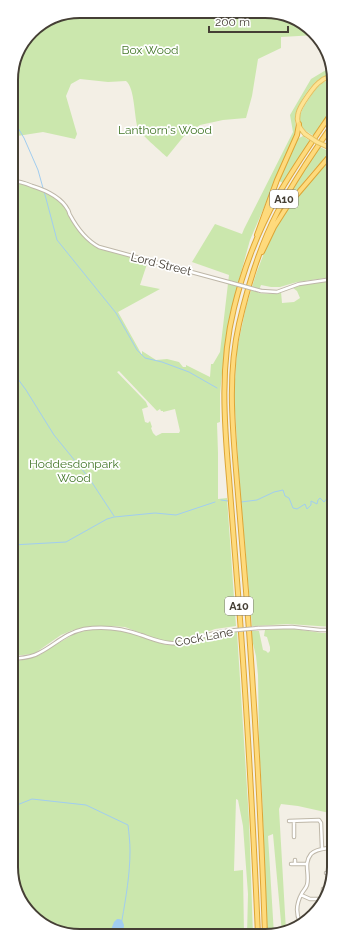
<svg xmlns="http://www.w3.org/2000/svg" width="345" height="947" font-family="Raleway,sans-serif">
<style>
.green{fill:#cbe7ad;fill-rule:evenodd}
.water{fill:#a1cdf0}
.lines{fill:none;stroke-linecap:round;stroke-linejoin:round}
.stream{stroke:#a1cdf0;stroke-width:1}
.minor-casing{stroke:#beb7a8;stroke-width:4.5}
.primary-casing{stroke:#e3c162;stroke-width:5.5}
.trunk-casing{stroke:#dda535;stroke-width:6}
.minor{stroke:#fff;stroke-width:2.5}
.primary{stroke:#fee393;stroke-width:3.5}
.trunk{stroke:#feda7c;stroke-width:4}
.minor-bridge-casing{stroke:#beb7a8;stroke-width:4.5;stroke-linecap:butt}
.primary-bridge-casing{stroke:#e3c162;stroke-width:5.5;stroke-linecap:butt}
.minor-bridge{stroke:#fff;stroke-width:2.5}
.primary-bridge{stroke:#fee393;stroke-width:3.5}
.labels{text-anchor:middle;stroke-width:3.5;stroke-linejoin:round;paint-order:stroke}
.shield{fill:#fff;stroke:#7d7972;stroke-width:1}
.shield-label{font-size:11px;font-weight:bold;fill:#453f35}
.park-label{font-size:12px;fill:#437728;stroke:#fff}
.street-label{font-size:12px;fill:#453f35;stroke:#fff}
.rim{fill:none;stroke:#453f35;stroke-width:2}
</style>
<rect width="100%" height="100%" fill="#f3efe5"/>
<!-- green -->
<path class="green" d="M80,11l199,1 35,19 2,4 -35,2v11l-23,11 -6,37 -6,22 -23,2 -23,5 -16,11 -17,21c-6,-5 -27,-24 -29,-28 -4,-12 -3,-41 -12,-48l-18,1 -28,-3 -9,5 -5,12 11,38 -2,5 -32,-7 -32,5v-62l7,-26 16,-21z
M332,65l1,9c-5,1 -11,3 -15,6 -7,4 -21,26 -22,34 -2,6 0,12 0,19l-46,107 -11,40 -9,34 -6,39 -4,41v28l-3,1 1,30v46l9,-1 9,128 -21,3 -33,12 -6,2 -8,-1 -12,-3 -31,-12 -16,-1 -22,1 -14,3 -12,5 -23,16 -5,3 -21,2 -1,-473h11l24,9 16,12 23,32 7,8 56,17 -8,24 20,4 -42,23 24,43v-4l14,9 11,-1 12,3 4,5h3v-2l24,12 1,-13h2l7,-12 9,-77 -37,-13 23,-38 27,10 2,-5 49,-97 -3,-17 21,-36 15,-9zM119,371l38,40 3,-2 1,2h2v1l12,-3 5,22 -1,2h-17l-6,3 -3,-3 -2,-5 1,-1 -2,-6 -2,2 -3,-1 -3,-13 6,-2 -2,-5 -29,-30z
M329,80h4v27l-19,29c-23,-12 -14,-23 -4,-39 6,-8 9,-14 19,-17z
M303,136l7,5 -27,42 -4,-2 18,-42z
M320,147l12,6c-15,10 -30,32 -42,46l-2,-1 14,-24z
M333,156v43l-3,3 3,9v66l-36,5 -17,5h-9l-10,-2 -3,8c8,1 15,1 23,-1l1,11 12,-1 6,-4 -3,-7 -4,-3 9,-3 31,-5v347l-45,-3 -36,2 -12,-136 -6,-95 3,-46 9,-42 10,-33 15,-39 18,-30 42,-48z
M288,628l34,5h11l1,5 -2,1c-5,13 -9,22 2,34v141l-36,-8 -17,-2 -2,5 7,122 -4,2 -9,-99 -5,2 6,99h-7l-5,-143 -3,-45 -1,-72 -2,-19 -6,-25h9l4,19 3,1 2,2 2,-2v-4l-3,-10 -3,-1 1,-6z
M94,629c14,0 29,0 43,5 11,4 22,11 34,11 15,0 28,-7 42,-10 8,-2 16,-2 24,-3l12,188 4,115h-6l1,-41 -5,-68 -5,-26 -2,-1 -2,72 9,-1 1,65h-178l-35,-19 -19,-35v-220l10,-1 18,-5 8,-6 28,-16z"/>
<!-- water -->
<path class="water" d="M117,919h2l3,1 2,5 -1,10h-14l5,-13z"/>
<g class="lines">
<!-- stream -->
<path class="stream" d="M11,116l13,22 14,32 5,18
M44,191l13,49 59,73 21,37 8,8 17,4 27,10 28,16
M12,371l14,19 28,45 35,43 25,38
M221,500l7,1
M241,502l16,-2 17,-8 9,-2 2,6 4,2 4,10 4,1 8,-5 2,5 4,-4v-4l6,3 1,-4 2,-2 4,4 5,-6 4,1
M12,545l54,-3 41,-23 7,-2 41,-4 21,2 39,-13
M12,807l20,-8 54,6 42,20c1,9 2,17 2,26 0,23 -4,46 -8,69"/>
<!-- minor casing -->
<g class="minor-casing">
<path id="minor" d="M11,181c8,0 14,2 21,5 13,4 29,11 36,24 1,1 1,4 2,5 7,13 16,25 29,32l133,36
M261,291l16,1 22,-8 34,-5
M258,628l34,-1 28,3h13
M12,659c9,-1 19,-1 27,-6 16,-8 26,-20 45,-24 19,-3 38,-1 57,6 9,3 18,7 29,8 13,2 25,-5 38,-8 6,-2 12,-3 18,-4
M289,821l30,-1 2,3 1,25
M294,821v16
M295,860v4
M291,864h16
M333,867v6
M326,873h7
M301,895l9,4h11
M322,900l1,-5v-6
M300,922c-5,-10 -3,-20 2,-29 2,-3 4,-5 5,-8 3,-11 -4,-21 4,-31 6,-6 15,-5 23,-7"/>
</g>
<!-- primary casing -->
<g class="primary-casing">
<path id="primary" d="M305,134c-5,-5 -9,-12 -7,-20 1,-7 17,-30 23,-33 3,-3 8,-4 12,-4"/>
</g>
<!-- trunk casing -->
<g class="trunk-casing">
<path id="trunk" d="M331,77l2,-1
M257,235l20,-55 20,-45 2,-11
M262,252l12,-25 14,-22 40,-47 5,-3
M258,935c-5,-114 -11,-228 -20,-342 -3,-38 -6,-76 -9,-115 -5,-57 -9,-114 5,-170 9,-37 24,-77 43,-111 17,-30 37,-58 56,-86
M265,935c-4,-115 -10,-230 -19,-344 -3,-40 -7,-81 -10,-121 -4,-49 -8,-98 3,-146 9,-39 20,-76 38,-111 16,-31 36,-60 56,-89"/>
</g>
<!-- minor -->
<use href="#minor" class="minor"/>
<!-- primary -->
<use href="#primary" class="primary"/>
<!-- trunk -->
<use href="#trunk" class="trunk"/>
<!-- minor-bridge casing -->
<g class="minor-bridge-casing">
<path id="minor-bridge" d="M232,283l29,8
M226,631l32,-3"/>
</g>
<!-- primary-bridge casing -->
<g class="primary-bridge-casing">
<path id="primary-bridge" d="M305,134l12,8 11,5"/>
</g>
<!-- minor-bridge -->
<use href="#minor-bridge" class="minor-bridge"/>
<!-- primary-bridge -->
<use href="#primary-bridge" class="primary-bridge"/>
</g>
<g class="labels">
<!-- shield labels -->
<g class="shield">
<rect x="270" y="190" width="28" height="18" rx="3"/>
<rect x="225" y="597" width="28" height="18" rx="3"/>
</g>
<g class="shield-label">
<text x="284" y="203">A10</text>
<text x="239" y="610">A10</text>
</g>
<!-- park labels -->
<g class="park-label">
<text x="150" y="54">Box Wood</text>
<text x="165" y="134">Lanthorn's Wood</text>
<text x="74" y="468">Hoddesdonpark<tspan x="74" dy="14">Wood</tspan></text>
</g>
<!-- street labels -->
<g class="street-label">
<text transform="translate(161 264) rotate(14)" y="4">Lord Street</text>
<text transform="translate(204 637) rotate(-11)" y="4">Cock Lane</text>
</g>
</g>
<!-- crop -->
<path d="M0 0H345V947H0ZM80 18H265A62 62 0 0 1 327 80V867A62 62 0 0 1 265 929H80A62 62 0 0 1 18 867V80A62 62 0 0 1 80 18Z" fill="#fff" fill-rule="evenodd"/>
<path class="rim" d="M80 18H265A62 62 0 0 1 327 80V867A62 62 0 0 1 265 929H80A62 62 0 0 1 18 867V80A62 62 0 0 1 80 18Z"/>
<!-- scale -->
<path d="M209 26v6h79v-6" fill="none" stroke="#453f35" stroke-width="2"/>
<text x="215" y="26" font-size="12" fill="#453f35" stroke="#ffffff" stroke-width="3" paint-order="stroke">200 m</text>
</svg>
